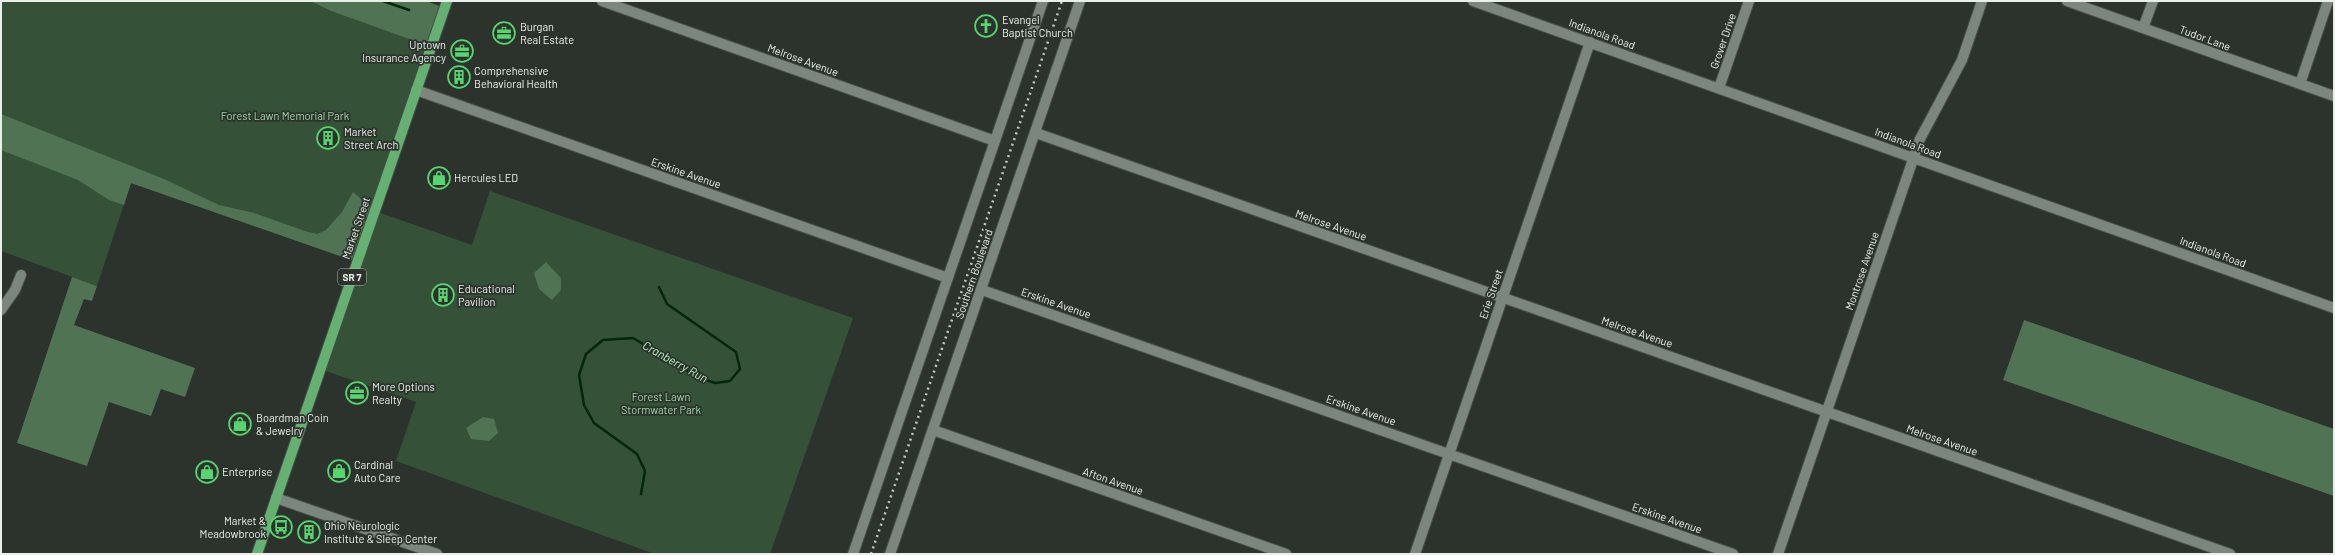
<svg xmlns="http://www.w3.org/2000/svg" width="2335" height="555" font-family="Barlow,sans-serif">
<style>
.green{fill:#355238}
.forest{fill:#507354}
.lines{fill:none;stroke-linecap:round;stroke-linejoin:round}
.stream{stroke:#04270c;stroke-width:2.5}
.minor-casing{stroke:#474e48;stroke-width:12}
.major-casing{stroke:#474e48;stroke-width:12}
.minor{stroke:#7d867e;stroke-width:10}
.major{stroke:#64b172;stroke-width:10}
.rail{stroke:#c1c7c1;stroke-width:2.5;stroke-dasharray:2 4;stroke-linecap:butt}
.labels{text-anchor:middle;stroke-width:3.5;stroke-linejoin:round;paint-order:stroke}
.shield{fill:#2c332c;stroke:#b1b7b1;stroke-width:1}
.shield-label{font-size:10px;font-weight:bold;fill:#eaefea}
.poi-label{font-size:11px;fill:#eaefea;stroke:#2c332c;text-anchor:start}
.street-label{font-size:11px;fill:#eaefea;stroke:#2c332c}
.park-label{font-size:11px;fill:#9fd8a5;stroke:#2c332c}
.water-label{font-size:12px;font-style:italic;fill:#b5f0bb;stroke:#2c332c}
</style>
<rect width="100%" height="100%" fill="#2c332c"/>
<!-- green -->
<path class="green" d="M1,1h309l21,10 100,36 -56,164 97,34 18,-54 363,127 -83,236h-115l-259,-93 20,-59 -96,-33 37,-107 -226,-79 -34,103 -96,-35z"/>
<!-- forest -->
<path class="forest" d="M310,1h116l19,7 -14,39 -100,-36z
M1,114l163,65 55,26 35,8 51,18 12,3 9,-4 16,-18 11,-20 22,19 -18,51 -226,-79 -7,22 -15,-5 -31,-20 -77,-30z
M546,262l15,16v12l-9,10 -13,-11 -5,-16z
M72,277l25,9 -5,15 -8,-2 -10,26 121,43 -10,29 -24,-8 -10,27 -42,-14 -22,64 -70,-23z
M2024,320l310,109v67l-331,-116z
M483,417l11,2 4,14 -9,8 -18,-2 -5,-11z"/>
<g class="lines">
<!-- stream -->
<path class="stream" d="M383,1l26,9
M641,494l4,-23 -8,-17 -43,-31 -10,-18 -5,-30 7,-21 17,-14 30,-2 67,40 15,5 15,-2 10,-12 -4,-17 -69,-48 -8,-17"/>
<!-- minor casing -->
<g class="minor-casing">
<path id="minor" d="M602,1l393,140
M1473,1l861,307
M2067,1l267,95
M2143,28l10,-27
M2300,84l28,-83
M1719,88l30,-87
M416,90l532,188
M1036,133l1194,421
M982,290l751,264
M1,310l14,-20 6,-15
M933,430l353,124
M276,498l161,56
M853,554l190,-553
M890,554l190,-553
M1415,554l175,-512
M1778,554l142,-415 42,-79 20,-59"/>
</g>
<!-- major casing -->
<g class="major-casing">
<path id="major" d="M257,554l190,-553"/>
</g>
<!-- minor -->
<use href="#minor" class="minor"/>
<!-- major -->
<use href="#major" class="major"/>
<!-- rail -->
<path class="rail" d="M871,554l191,-553"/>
</g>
<!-- icons -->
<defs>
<g id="church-ring" transform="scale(1.15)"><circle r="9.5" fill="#2c332c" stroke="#58d570" stroke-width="1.5"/><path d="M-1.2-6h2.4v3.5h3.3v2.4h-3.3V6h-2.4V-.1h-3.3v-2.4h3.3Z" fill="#58d570"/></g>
<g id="office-ring" transform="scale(1.15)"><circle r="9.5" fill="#2c332c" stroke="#58d570" stroke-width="1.5"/><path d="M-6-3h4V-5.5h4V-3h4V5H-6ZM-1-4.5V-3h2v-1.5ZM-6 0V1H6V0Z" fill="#58d570"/></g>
<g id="building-ring" transform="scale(1.15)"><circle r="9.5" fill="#2c332c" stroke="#58d570" stroke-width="1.5"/><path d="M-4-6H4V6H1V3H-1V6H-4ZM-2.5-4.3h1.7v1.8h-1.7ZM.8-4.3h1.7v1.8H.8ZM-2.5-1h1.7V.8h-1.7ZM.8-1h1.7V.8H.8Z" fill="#58d570"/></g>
<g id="shop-ring" transform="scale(1.15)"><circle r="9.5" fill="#2c332c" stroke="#58d570" stroke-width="1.5"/><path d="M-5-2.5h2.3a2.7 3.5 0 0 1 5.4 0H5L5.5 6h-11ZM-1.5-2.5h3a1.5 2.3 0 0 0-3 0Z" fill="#58d570"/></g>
<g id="bus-ring" transform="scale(1.15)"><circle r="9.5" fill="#2c332c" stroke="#58d570" stroke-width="1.5"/><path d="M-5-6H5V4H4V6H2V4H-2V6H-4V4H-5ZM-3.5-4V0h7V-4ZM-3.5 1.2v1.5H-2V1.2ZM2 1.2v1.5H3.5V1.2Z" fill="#58d570"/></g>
</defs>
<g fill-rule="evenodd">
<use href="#church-ring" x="986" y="26"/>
<use href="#office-ring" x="504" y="33"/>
<use href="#office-ring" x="462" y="51"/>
<use href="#building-ring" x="459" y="77"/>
<use href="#building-ring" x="328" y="138"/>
<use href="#shop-ring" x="439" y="178"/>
<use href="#building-ring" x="443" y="295"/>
<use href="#office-ring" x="357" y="393"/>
<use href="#shop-ring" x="240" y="424"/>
<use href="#shop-ring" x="339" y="471"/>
<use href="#shop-ring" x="207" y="472"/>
<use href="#bus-ring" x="281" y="527"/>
<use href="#building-ring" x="309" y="532"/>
</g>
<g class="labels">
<!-- shield labels -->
<rect class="shield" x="338" y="269" width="28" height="16" rx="3"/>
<g class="shield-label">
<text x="352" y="281">SR 7</text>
</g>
<!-- poi labels -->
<g class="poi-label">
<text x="1002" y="24">Evangel<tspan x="1002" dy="13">Baptist Church</tspan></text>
<text x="520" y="31">Burgan<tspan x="520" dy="13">Real Estate</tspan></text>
<text x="446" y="49" text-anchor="end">Uptown<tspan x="446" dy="13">Insurance Agency</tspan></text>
<text x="474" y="75">Comprehensive<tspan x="474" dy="13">Behavioral Health</tspan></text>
<text x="344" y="136">Market<tspan x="344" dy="13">Street Arch</tspan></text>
<text x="454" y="182">Hercules LED</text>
<text x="458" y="293">Educational<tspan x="458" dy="13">Pavilion</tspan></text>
<text x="372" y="391">More Options<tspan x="372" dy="13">Realty</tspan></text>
<text x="256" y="422">Boardman Coin<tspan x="256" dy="13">&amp; Jewelry</tspan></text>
<text x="354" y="469">Cardinal<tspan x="354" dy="13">Auto Care</tspan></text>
<text x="222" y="476">Enterprise</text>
<text x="266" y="525" text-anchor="end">Market &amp;<tspan x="266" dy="13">Meadowbrook</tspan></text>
<text x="324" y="530">Ohio Neurologic<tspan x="324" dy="13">Institute &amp; Sleep Center</tspan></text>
</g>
<!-- street labels -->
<g class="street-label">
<text transform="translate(1602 34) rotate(20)" y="4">Indianola Road</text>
<text transform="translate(2205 38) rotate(20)" y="4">Tudor Lane</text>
<text transform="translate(1723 41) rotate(-71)" y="4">Grover Drive</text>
<text transform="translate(803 60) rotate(20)" y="4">Melrose Avenue</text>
<text transform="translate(1908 143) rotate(20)" y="4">Indianola Road</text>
<text transform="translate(686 173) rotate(19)" y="4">Erskine Avenue</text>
<text transform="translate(1331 225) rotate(19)" y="4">Melrose Avenue</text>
<text transform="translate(356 228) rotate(-71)" y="4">Market Street</text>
<text transform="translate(2213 252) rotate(20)" y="4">Indianola Road</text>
<text transform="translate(1862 271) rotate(-71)" y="4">Montrose Avenue</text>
<text transform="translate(974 274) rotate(-71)" y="4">Southern Boulevard</text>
<text transform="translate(1491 294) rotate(-71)" y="4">Erie Street</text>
<text transform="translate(1056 303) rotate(19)" y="4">Erskine Avenue</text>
<text transform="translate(1637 332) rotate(19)" y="4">Melrose Avenue</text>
<text transform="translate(1361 410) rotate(19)" y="4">Erskine Avenue</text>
<text transform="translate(1942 440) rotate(19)" y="4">Melrose Avenue</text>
<text transform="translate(1113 481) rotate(19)" y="4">Afton Avenue</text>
<text transform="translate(1667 518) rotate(19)" y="4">Erskine Avenue</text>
</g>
<!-- park labels -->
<g class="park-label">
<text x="285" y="120">Forest Lawn Memorial Park</text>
<text x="661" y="401">Forest Lawn<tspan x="661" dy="13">Stormwater Park</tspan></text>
</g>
<!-- water labels -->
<g class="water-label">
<text transform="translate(675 362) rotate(29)" y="4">Cranberry Run</text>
</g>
</g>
<!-- border -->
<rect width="2335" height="555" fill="none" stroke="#eaefea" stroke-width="4"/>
</svg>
